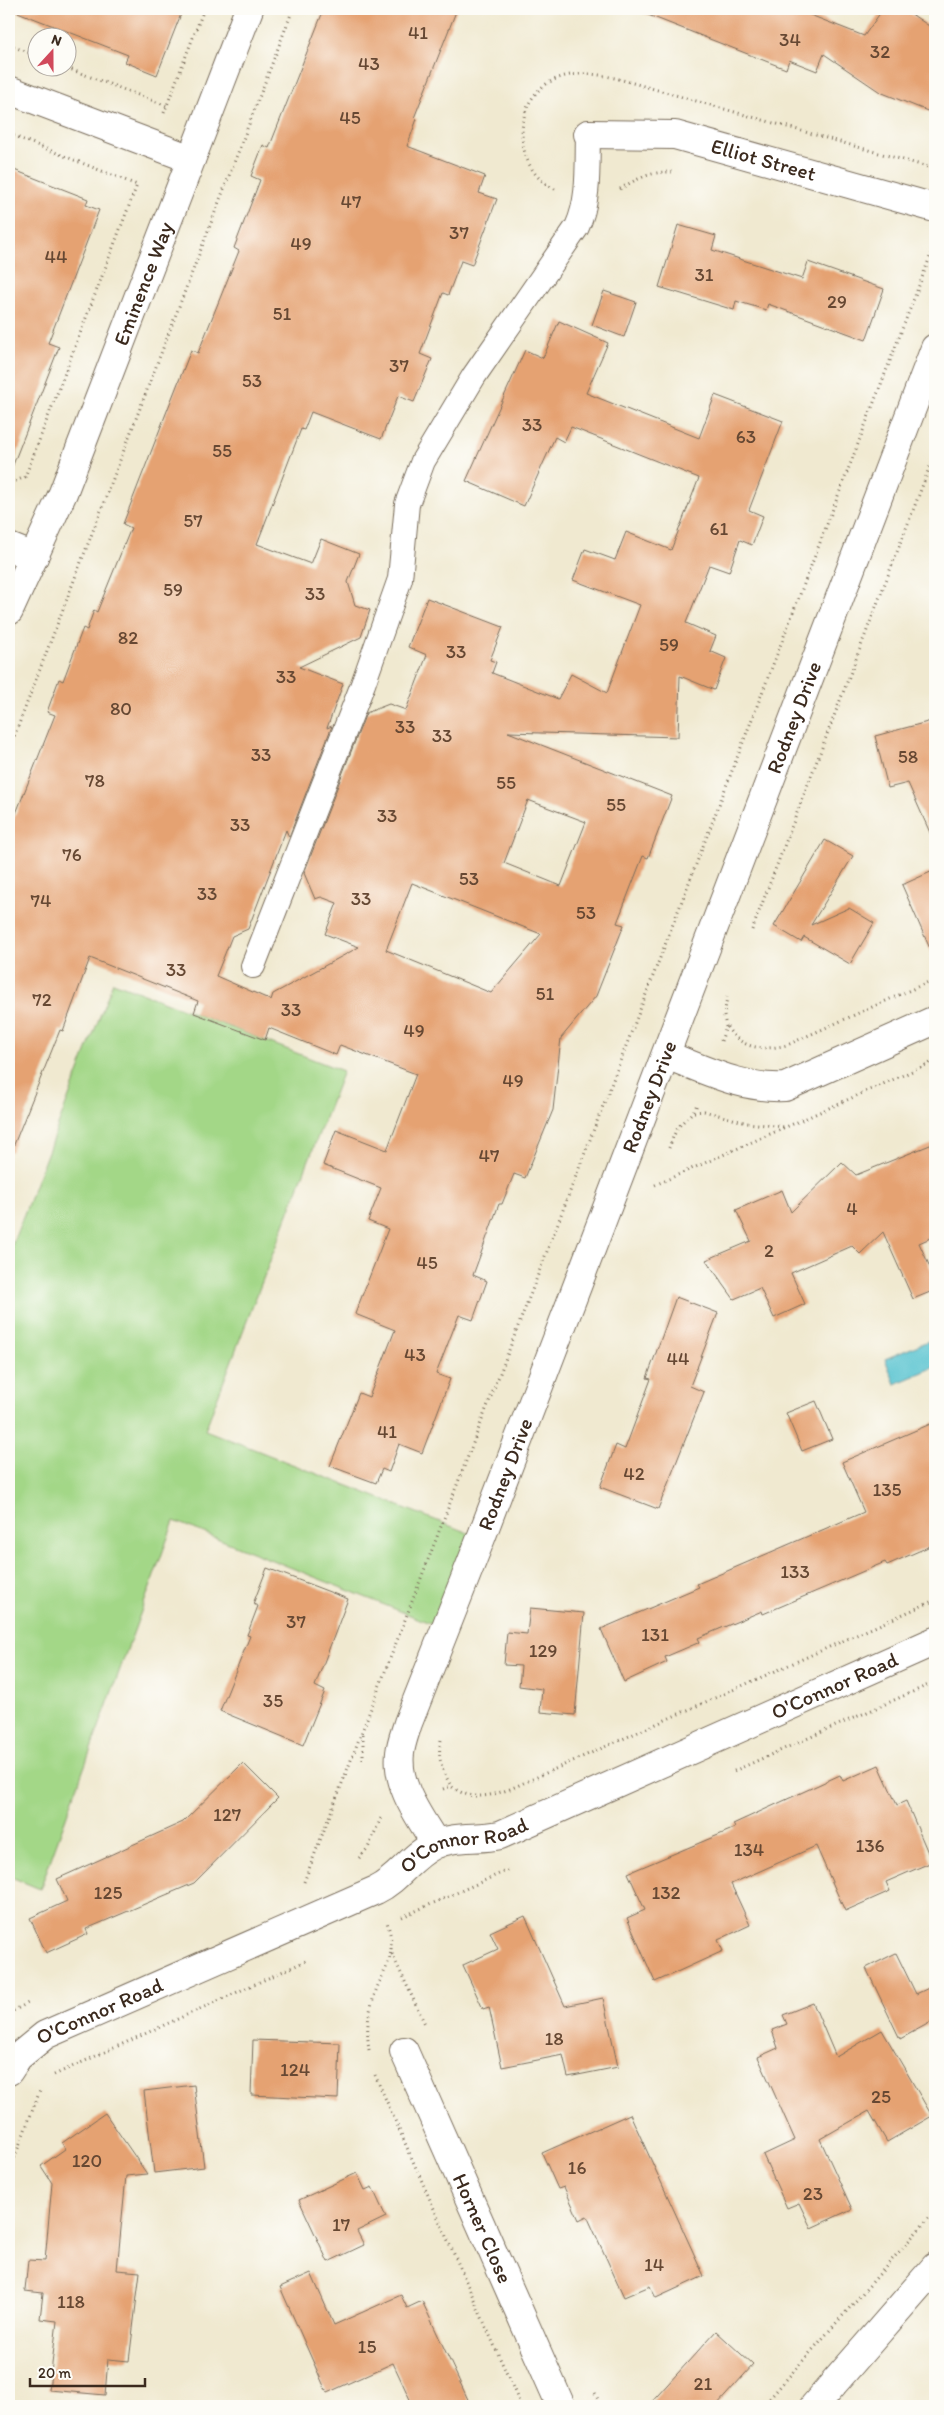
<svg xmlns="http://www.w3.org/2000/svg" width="944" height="2415" font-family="Itim,sans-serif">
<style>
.green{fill:#a3d787;stroke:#6f8052}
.water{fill:#57c3d0;stroke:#497677}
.building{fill:#e5a272;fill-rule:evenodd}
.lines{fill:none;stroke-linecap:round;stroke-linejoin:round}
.service-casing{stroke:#7a6d5c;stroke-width:26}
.minor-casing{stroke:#7a6d5c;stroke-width:30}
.path{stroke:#7a6d5c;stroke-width:3;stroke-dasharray:1 4;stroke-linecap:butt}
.service{stroke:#fff;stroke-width:24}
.minor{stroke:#fff;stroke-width:28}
.labels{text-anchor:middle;stroke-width:4;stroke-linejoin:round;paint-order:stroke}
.number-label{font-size:19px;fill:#664833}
.street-label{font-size:21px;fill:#3b2a1e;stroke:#fdfcf7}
</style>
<rect width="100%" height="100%" fill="#fdfcf7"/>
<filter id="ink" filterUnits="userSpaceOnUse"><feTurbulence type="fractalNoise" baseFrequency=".02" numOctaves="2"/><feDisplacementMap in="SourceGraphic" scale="10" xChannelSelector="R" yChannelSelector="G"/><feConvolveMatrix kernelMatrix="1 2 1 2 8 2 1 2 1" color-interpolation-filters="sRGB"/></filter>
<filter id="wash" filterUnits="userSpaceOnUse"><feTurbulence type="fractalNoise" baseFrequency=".0096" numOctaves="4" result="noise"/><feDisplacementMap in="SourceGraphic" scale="20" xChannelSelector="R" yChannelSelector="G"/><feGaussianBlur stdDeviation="1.12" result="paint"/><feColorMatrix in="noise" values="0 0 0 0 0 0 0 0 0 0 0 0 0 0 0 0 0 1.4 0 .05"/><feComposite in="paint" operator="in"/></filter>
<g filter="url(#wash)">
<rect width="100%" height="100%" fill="#f0e9d0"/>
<!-- green -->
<path class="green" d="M113,982l230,89 -138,359 276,108 -36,91 -271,-108 -134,368 -31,-13v-623z"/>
<!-- water -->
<path class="water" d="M928,1341l7,17v9l-40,17 -10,-25z"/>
<g id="blocks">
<!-- building -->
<path class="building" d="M15,9h168l-26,66 -32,-13 3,-7 -113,-44z
M324,9h133l-43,109 3,1 -10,27 78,30 -6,17 18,6 -25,66 -11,-4 -13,34 -5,-2 -23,61 12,5 -18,43 -16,-6 -17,43 -70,-27 -7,18 -3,-1 -44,115 54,20 10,-25 38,15 -11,28 7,23 15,5 -9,27 -62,30 44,17 -16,44 5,-2 -43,111 -3,-7 -38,99 -16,7 -16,40 55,24 2,-6 86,-47 -34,-13 12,-31 -16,-6 -6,2 -11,-26 62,-160 23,-9 17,6 21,-55 -19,-8 19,-49 76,29 -13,33 6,2 -4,11 66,26 13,-25 36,19 33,-88 -67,-25 12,-31 30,11 11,-28 45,18 28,-72 -128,-51 -7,15 -9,-5 -31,69 -58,-25 59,-131 18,8 16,-37 49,22 -22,50 113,45 16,-43 68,26 -34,89 14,6 -11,29 -12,-5 -11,32 -20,-7 -23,58 30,13 -6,15 16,7 -12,32 -34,-14 -2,61 -170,-5 164,64 -24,62 -5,-2 -26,67 7,2 -28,71 -35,42 -8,72 -28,68 -11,-4 -12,30h-3l-26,71 14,6 -14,39 -14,-5 -23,59 14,5 -28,74 -23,-9 -10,28 -7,-3 -6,14 -46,-17 29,-73 10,4 26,-67 -40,-16 33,-85 -20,-8 13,-33 -58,-23 13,-35 51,20 29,-76 -76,-29 -4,10 -67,-27 -4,12 -71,-27 4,-12 -108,-43 -27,73 -3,-1 -49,122h-2v-321l46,-116 -8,-3 12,-33 4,2 20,-53 4,2 7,-20 3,2 34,-84 -8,-4 42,-108 26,-66 7,3 41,-102 -5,-3 26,-68 -9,-4 12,-31 6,3zM528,800l58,22 -25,64 -57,-23zM412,883l129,51 -50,59 -105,-43z
M639,9h156l69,27 19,-27h21l31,21v84l-55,-22 -56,-38 -7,17 -28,-11 -3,9 -148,-58z
M9,168l79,31 -2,6 13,5 -51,133 11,4 -48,123 -2,-1z
M678,225l38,11 -4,14 37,12 53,17 6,-17 76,27 -18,51 -98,-36 -2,6 -30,-9 -2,9 -75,-23z
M604,291l32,11 -12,35 -32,-12z
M935,720v124l-27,-61 -20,5 -13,-52z
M825,840l28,16 -42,69 38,-17 25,15 -24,41 -46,-27 -3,5 -27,-16z
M935,870v90l-33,-75z
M935,1143v93l-16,7 16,35v12l-22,9 -30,-67 -23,22 -8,-8 -61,27 14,31 -31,14 -14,-30 -26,11 -28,-39 45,-19 -15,-31 46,-20 9,22 51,-50 14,13z
M676,1297l42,16 -28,73 14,6 -46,117 -58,-22 16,-42 9,4 26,-70 -4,-1z
M816,1401l16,38 -30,12 -16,-38z
M935,1422v122l-48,21 -2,-3 -122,52 -1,-3 -64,27 2,4 -35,15 2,5 -43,20 -23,-53 98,-42 -2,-3 167,-72 -22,-50z
M267,1568l81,31 -33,87 10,5 -22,54 -83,-34 30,-75 -3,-1 11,-29 -5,-2z
M530,1608l54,5 -9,102 -35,-3 2,-23 -23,-3 2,-20 -17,-1 3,-33 20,2z
M243,1763l35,35 -84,85 -108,46 2,5 -42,19 -16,-35 37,-17 -10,-22 126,-57z
M879,1765l18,40 9,-4 26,61 -46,20 4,9 -45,20 -29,-65 -85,38 19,41 -32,15 5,11 -68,31 -28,-64 18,-8 -17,-37 107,-45 -2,-4 107,-49 3,6z
M525,1916l40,90 38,-8 15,69 -50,10 -5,-22 -61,12 -13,-60 -6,2 -20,-44 35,-16 -8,-17z
M896,1953l20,41 19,-9v35l-35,19 -34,-71z
M813,2003l23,54 46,-27 50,86 -45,26 -18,-31 -49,28 32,70 -41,19 -12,-25 -12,5 -24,-53 32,-15 -37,-83 20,-9 -6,-18 15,-6 -4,-9z
M253,2040l87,3 -2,56 -87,-4z
M194,2085l10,82 -50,6 -10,-82z
M105,2113l42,61 -21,2 -9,94 23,2 -11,89 -21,-2 -3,36 -56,-5 8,-69 -17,-2 3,-26 -18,-2 3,-31 17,1 7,-78 -11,-17 24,-17 -3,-6z
M630,2114l74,162 -48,22 -6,-12 -26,11 -37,-81 -8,4 -15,-33 -6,2 -16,-36z
M357,2173l8,17 7,-3 14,30 -29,14 7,14 -36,17 -29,-62z
M311,2273l23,52 67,-30 6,13 15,-7 49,105h-58l-20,-43 -66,30 -47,-106z
M716,2331l37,34 -37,41h-68z"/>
</g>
</g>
<g filter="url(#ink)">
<use href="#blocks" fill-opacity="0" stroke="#7a6d5c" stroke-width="1"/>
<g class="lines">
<!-- service casing -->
<g class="service-casing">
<path id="service" d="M253,966l110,-282 37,-105 7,-75 16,-43 51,-85 103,-149c13,-28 10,-62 11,-93"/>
</g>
<!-- minor casing -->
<g class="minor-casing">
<g id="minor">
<path d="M9,90l182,69"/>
<path id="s1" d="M588,134l87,1 260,73"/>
<path d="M9,547l25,10"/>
<path id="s2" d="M9,611l54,-118 186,-484"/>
<path d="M666,1055c40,15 75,34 119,32l150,-67"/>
<path id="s3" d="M436,1844c-16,-27 -40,-57 -36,-91 1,-10 5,-20 8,-30l73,-185 454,-1190"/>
<path id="s4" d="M404,2051l157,355"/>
<path id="s5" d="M9,2071l9,-14 27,-22 331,-145c23,-11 35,-34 58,-45 20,-10 44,-5 66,-10l435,-194"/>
<path d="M814,2406l121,-139"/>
</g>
</g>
<!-- path -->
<path class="path" d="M9,45l29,11
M67,68l100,38
M164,113l40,-104
M9,134l128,51 -112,292 -16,7
M555,189c-40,-17 -45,-83 -7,-106 22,-13 47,-10 71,-4l316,90
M620,189c16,-10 32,-18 52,-17
M9,750l284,-741
M752,930l183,-477
M727,1027c14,22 36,24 60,18l148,-66
M721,1041l5,-14 -2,-11 3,-19
M694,1112l10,-1 43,12 38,4
M669,1148c3,-8 6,-18 13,-25 6,-7 12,-10 15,-19
M655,1185l280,-124
M363,1734v27
M441,1740c-4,18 1,30 10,46
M734,1771l201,-89
M443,1789l8,-3c19,15 37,11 59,3l425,-189
M359,1858l9,-10 13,-30
M304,1882l631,-1638
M402,1917l106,-47
M392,1954l33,70
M9,2013l21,-11
M369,2050c-2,-15 -2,-29 2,-43 8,-37 29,-44 16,-85
M54,2075l254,-115
M375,2075l146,331
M9,2172l32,-84
M595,2393l6,13
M763,2406l172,-195"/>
<!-- service -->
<use href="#service" class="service"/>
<!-- minor -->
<use href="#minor" class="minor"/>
</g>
</g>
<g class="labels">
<!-- number labels -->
<g class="number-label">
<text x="418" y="39">41</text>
<text x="790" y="46">34</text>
<text x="880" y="58">32</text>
<text x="369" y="70">43</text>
<text x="350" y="124">45</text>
<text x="351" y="208">47</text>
<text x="459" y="239">37</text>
<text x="301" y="250">49</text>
<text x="56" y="263">44</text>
<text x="704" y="281">31</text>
<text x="837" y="308">29</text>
<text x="282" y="320">51</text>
<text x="399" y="372">37</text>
<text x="252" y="387">53</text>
<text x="532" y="431">33</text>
<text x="746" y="443">63</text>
<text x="222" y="457">55</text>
<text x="193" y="527">57</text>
<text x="719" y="535">61</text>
<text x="173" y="596">59</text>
<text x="315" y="600">33</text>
<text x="128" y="644">82</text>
<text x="669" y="651">59</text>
<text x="456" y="658">33</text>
<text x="286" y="683">33</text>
<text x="121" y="715">80</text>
<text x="405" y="733">33</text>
<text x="442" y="742">33</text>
<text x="261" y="761">33</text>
<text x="908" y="763">58</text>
<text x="95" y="787">78</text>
<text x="506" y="789">55</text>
<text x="616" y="811">55</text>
<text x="387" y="822">33</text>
<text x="240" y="831">33</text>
<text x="72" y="861">76</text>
<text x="469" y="885">53</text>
<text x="207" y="900">33</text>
<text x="361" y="905">33</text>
<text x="41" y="907">74</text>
<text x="586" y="919">53</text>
<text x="176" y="976">33</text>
<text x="545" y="1000">51</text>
<text x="42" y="1006">72</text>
<text x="291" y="1016">33</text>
<text x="414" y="1037">49</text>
<text x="513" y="1087">49</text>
<text x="489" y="1162">47</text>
<text x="852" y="1215">4</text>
<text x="769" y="1257">2</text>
<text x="427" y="1269">45</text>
<text x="415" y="1361">43</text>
<text x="678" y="1365">44</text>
<text x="387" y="1438">41</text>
<text x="634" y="1480">42</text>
<text x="887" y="1496">135</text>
<text x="795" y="1578">133</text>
<text x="296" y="1628">37</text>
<text x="655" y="1641">131</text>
<text x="543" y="1657">129</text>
<text x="273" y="1707">35</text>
<text x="227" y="1821">127</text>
<text x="870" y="1852">136</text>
<text x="749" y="1856">134</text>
<text x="108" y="1899">125</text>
<text x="666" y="1899">132</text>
<text x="554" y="2045">18</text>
<text x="295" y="2076">124</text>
<text x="881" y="2103">25</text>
<text x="87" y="2167">120</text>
<text x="577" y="2174">16</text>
<text x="813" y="2200">23</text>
<text x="341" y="2231">17</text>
<text x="654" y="2271">14</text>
<text x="71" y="2308">118</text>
<text x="367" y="2353">15</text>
<text x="703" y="2390">21</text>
</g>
<!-- street labels -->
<g class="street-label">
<text dy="7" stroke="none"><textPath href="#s1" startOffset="179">Elliot Street</textPath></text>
<text dy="7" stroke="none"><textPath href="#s2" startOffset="354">Eminence Way</textPath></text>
<text dy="7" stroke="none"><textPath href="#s3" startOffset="1208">Rodney Drive</textPath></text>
<text dy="7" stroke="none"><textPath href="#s3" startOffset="802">Rodney Drive</textPath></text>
<text dy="7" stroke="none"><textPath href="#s3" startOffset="398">Rodney Drive</textPath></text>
<text dy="7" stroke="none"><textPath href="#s5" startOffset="920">O'Connor Road</textPath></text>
<text dy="7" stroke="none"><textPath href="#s5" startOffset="515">O'Connor Road</textPath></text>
<text dy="7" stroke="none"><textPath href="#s5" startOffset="111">O'Connor Road</textPath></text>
<text dy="7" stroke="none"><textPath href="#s4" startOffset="194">Horner Close</textPath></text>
</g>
</g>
<!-- margin -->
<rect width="944" height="2415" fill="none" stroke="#fdfcf7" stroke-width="30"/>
<!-- north arrow -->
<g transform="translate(52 52) rotate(21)"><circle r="24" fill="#fdfcf7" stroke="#afa8a0"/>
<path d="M0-4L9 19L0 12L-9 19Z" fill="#d1495b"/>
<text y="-8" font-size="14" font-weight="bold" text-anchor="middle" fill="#3b2a1e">N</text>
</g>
<!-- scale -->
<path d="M30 2378v8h115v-8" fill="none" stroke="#3b2a1e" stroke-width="2.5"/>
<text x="38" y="2378" font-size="15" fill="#3b2a1e" stroke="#fdfcf7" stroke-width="4" paint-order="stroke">20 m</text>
</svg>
